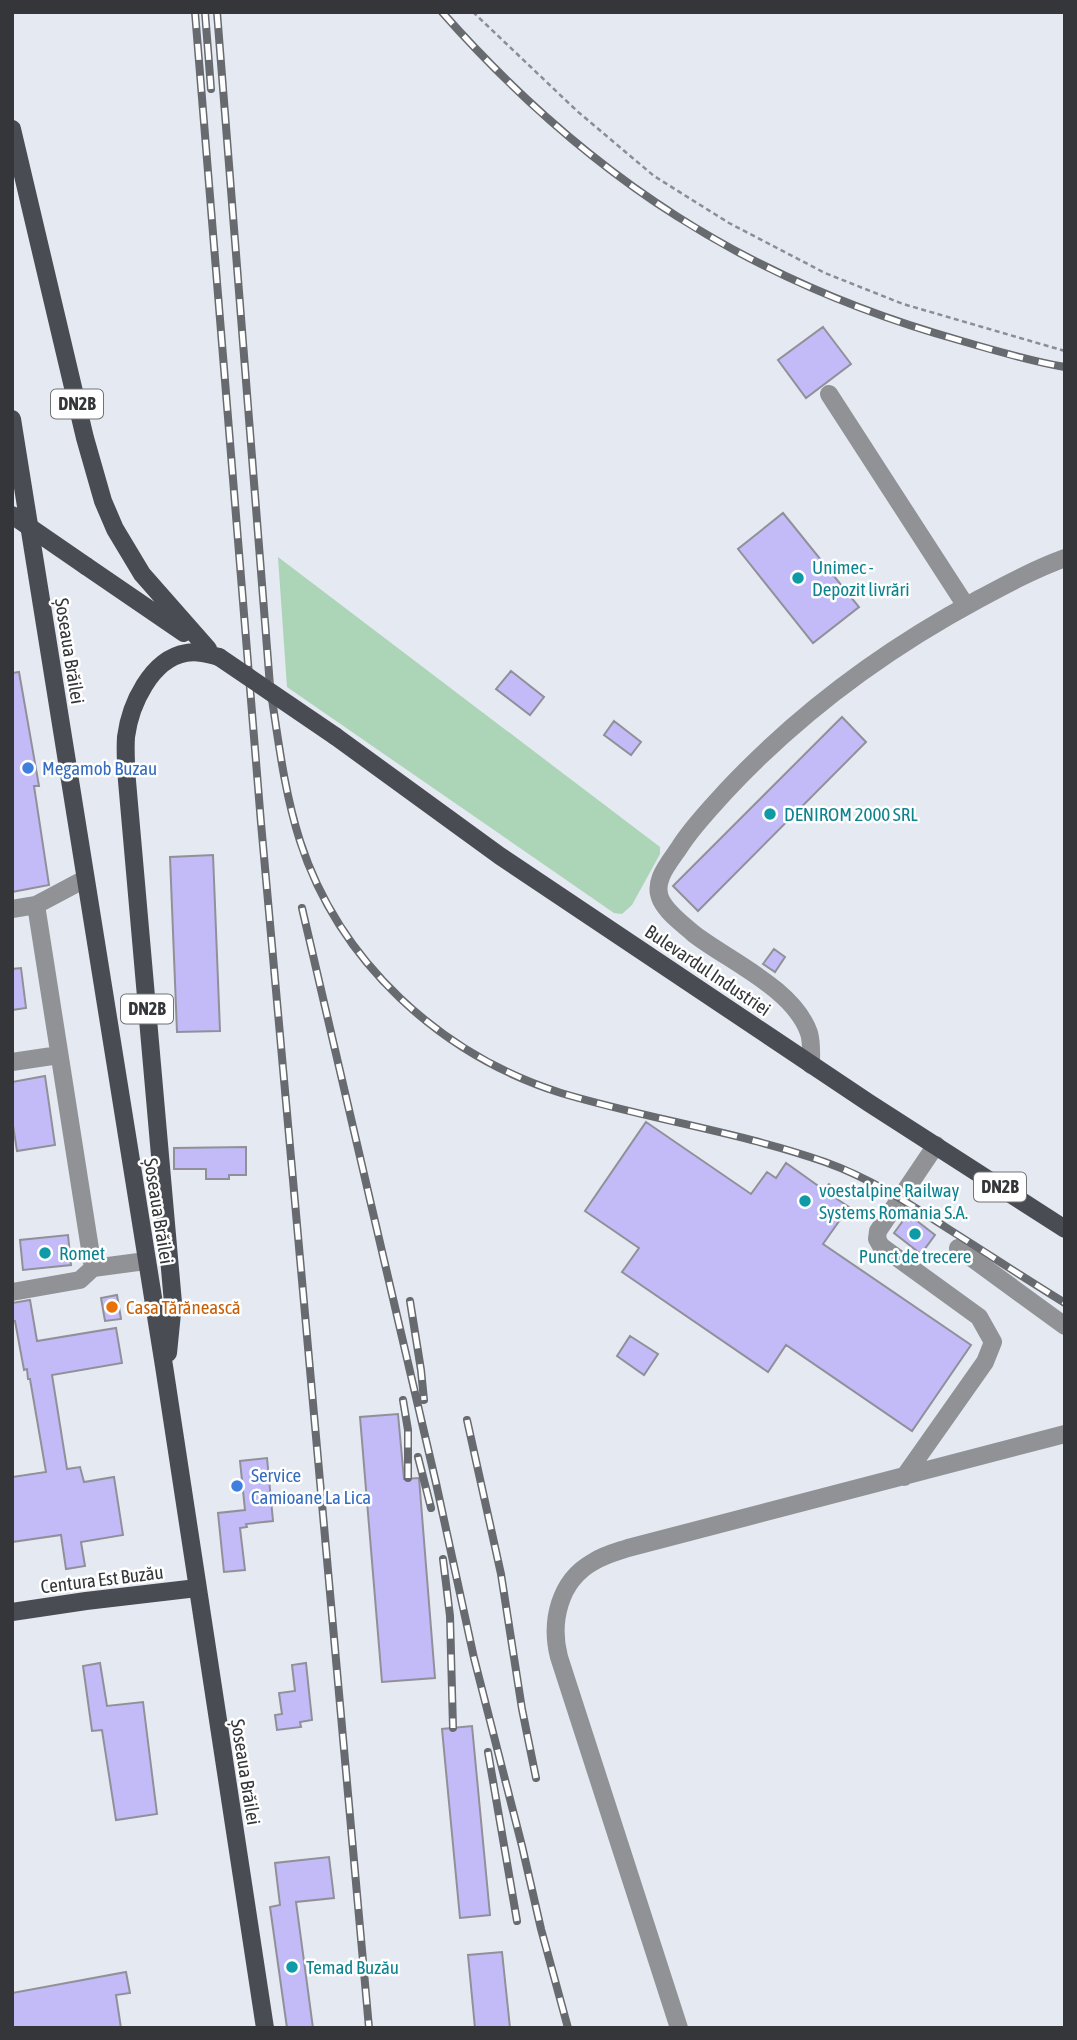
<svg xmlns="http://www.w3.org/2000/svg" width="1077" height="2040" font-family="'Asap Condensed',sans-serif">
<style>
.green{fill:#acd4b6}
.building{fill:#c2bbf8;stroke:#919099;stroke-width:2}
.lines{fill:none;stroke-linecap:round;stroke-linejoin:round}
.path{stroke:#8b8e94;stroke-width:2.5;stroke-dasharray:5 3.5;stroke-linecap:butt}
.minor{stroke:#919296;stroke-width:18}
.major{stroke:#4a4c53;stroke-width:18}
.rail-casing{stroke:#676a6f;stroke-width:8}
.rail{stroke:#fff;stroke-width:5;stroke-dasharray:16;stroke-linecap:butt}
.major-bridge{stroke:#4a4c53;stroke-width:18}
.culture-dot{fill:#0f9aa8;stroke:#fff;stroke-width:2.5}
.shop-dot{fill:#3f7fe0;stroke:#fff;stroke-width:2.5}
.food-dot{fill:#e8710a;stroke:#fff;stroke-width:2.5}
.labels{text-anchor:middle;stroke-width:5;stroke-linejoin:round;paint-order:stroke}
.shield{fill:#fff;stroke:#717274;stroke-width:2}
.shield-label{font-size:18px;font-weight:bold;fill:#343639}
.culture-label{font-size:19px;fill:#0d838f;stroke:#fff;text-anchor:start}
.street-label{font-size:19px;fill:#343639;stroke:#fff}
.shop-label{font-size:19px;fill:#366cbe;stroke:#fff;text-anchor:start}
.food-label{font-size:19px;fill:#c56008;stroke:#fff;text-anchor:start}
</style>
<rect width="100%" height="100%" fill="#e4e9f2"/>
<!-- green -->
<path class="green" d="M278,557l382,290v7l-28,51 -10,9 -8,-1 -327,-226z"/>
<!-- building -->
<path class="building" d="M823,327l28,37 -45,34 -28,-38z
M783,513l76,94 -46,36 -75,-94z
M511,671l33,26 -14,18 -34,-26z
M19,672l20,114h-5l15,99 -37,7v-219z
M842,717l24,25 -168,169 -25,-25z
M614,721l27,21 -10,13 -27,-20z
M213,855l7,176 -43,1 -7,-175z
M774,949l11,8 -10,15 -12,-8z
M21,968l5,40 -14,2v-41z
M45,1076l10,69 -38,6 -5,-32v-37z
M646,1122l105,72 16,-22 9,6 10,-15 38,27 5,-6 12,9 -4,6 12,8 -26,37 148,101 -59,86 -126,-86 -18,27 -146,-100 17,-24 -54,-37z
M246,1147v28h-17v4h-23v-10h-32v-21z
M908,1214l27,21 -14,19 -27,-21z
M68,1235l3,30 -48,5 -3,-30z
M117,1295l4,24 -16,2 -4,-23z
M30,1300l7,41 79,-13 6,35 -70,12 15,94 13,-2 4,15 30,-5 9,58 -42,7 4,24 -19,3 -5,-34 -49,7v-65l34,-5 -16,-93h-2l-1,-10 -3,1 -9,-49h-3v-18z
M630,1336l28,18 -14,21 -27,-19z
M398,1414l6,65 15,-1 16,200 -53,4 -22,-265z
M267,1458l6,63 -27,3 1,3 -7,1 5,42 -21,2 -6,-59 27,-3 -5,-49z
M100,1663l7,43 36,-4 14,112 -41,6 -14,-90 -10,1 -9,-65z
M306,1663l6,57 -12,2 1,5 -24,3 -2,-15 7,-1 -3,-21 16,-2 -3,-26z
M472,1726l18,189 -30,3 -18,-189z
M329,1857l5,41 -38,4 17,126h-26l-17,-121 10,-2 -5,-42z
M502,1952l8,76h-35l-7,-73z
M126,1972l4,21 -14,2 5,33h-109v-35z"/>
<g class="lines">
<!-- path -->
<path class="path" d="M473,12l104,99 77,65 75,47 96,50 78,31 162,47"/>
<!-- minor -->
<path class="minor" d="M829,394l137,212
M36,905l57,363 53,-7
M12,909l24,-4 49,-26
M12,1062l47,-7
M811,1065c0,-11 1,-22 -2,-32 -15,-44 -80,-72 -115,-99 -11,-10 -26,-20 -33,-34 -9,-19 8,-37 18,-52 13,-21 31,-39 47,-57 72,-77 160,-142 253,-192 28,-15 56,-30 86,-41
M958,1248l107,78
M12,1292l68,-12 13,-12
M904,1477l81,-115 8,-20 -14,-25 -98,-71 -4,-7 1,-8 58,-86
M679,2028l-120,-371c-9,-35 0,-76 34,-95 11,-7 23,-10 35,-14l437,-114"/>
<!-- major -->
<path class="major" d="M12,129l73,309 18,63 12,28 27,45 66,75
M12,419l152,947 101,662
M86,566l98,67
M335,736l165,120 369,247 196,126
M168,1353l5,-50 -46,-522c-1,-15 -2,-29 -1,-44 4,-32 25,-78 60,-84 11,-2 22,1 33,4
M12,1612l74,-11 111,-13"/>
<!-- rail casing -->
<g class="rail-casing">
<path id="rail" d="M195,12l66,811 108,1205
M205,12l6,77
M217,12l53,674c8,52 14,105 30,155 39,121 141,214 261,252 87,26 178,39 264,69 45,16 85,42 125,68 38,24 76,49 115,73
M442,12c146,165 307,270 520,329 34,10 68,20 103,26
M302,908l134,575 38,175 48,188 19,83 27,99
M410,1301l11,69 3,30
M403,1400l5,30v48
M467,1420l34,154 21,135 14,69
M418,1457l13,51
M443,1559l7,57 3,112
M488,1752l29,169"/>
</g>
<!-- rail -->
<use href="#rail" class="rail"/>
<!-- major-bridge -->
<path class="major-bridge" d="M12,515l74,51
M219,657l116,79"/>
</g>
<!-- markers -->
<g class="culture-dot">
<circle cx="798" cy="578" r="7"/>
<circle cx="770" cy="814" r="7"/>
<circle cx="805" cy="1201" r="7"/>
<circle cx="915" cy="1234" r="7"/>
<circle cx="45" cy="1253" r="7"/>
<circle cx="292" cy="1967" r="7"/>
</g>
<g class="shop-dot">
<circle cx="28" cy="768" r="7"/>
<circle cx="237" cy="1486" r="7"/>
</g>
<circle class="food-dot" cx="112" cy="1307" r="7"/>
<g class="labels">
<!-- shield labels -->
<g class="shield">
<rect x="51" y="389.5" width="52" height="29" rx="5"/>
<rect x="121" y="994.5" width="52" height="29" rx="5"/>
<rect x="974" y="1172.5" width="52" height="29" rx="5"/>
</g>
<g class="shield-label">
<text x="77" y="410">DN2B</text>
<text x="147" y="1015">DN2B</text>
<text x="1000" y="1193">DN2B</text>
</g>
<!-- culture labels -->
<g class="culture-label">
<text x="812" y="574">Unimec -<tspan x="812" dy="22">Depozit livrări</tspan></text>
<text x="784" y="821">DENIROM 2000 SRL</text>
<text x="819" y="1197">voestalpine Railway<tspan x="819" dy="22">Systems Romania S.A.</tspan></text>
<text x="59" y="1260">Romet</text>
<text x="915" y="1263" text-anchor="middle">Punct de trecere</text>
<text x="306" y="1974">Temad Buzău</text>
</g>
<!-- street labels -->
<g class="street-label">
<text transform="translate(70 651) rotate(81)" y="7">Șoseaua Brăilei</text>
<text transform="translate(708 970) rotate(34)" y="7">Bulevardul Industriei</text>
<text transform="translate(159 1211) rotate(81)" y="7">Șoseaua Brăilei</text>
<text transform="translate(102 1579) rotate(-7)" y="7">Centura Est Buzău</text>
<text transform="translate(246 1772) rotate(81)" y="7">Șoseaua Brăilei</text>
</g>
<!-- shop labels -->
<g class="shop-label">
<text x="42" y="775">Megamob Buzau</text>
<text x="251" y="1482">Service<tspan x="251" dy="22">Camioane La Lica</tspan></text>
</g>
<!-- food labels -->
<g class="food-label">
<text x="126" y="1314">Casa Tărănească</text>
</g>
</g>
<!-- border -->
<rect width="1077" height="2040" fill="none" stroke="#343639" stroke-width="28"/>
</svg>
